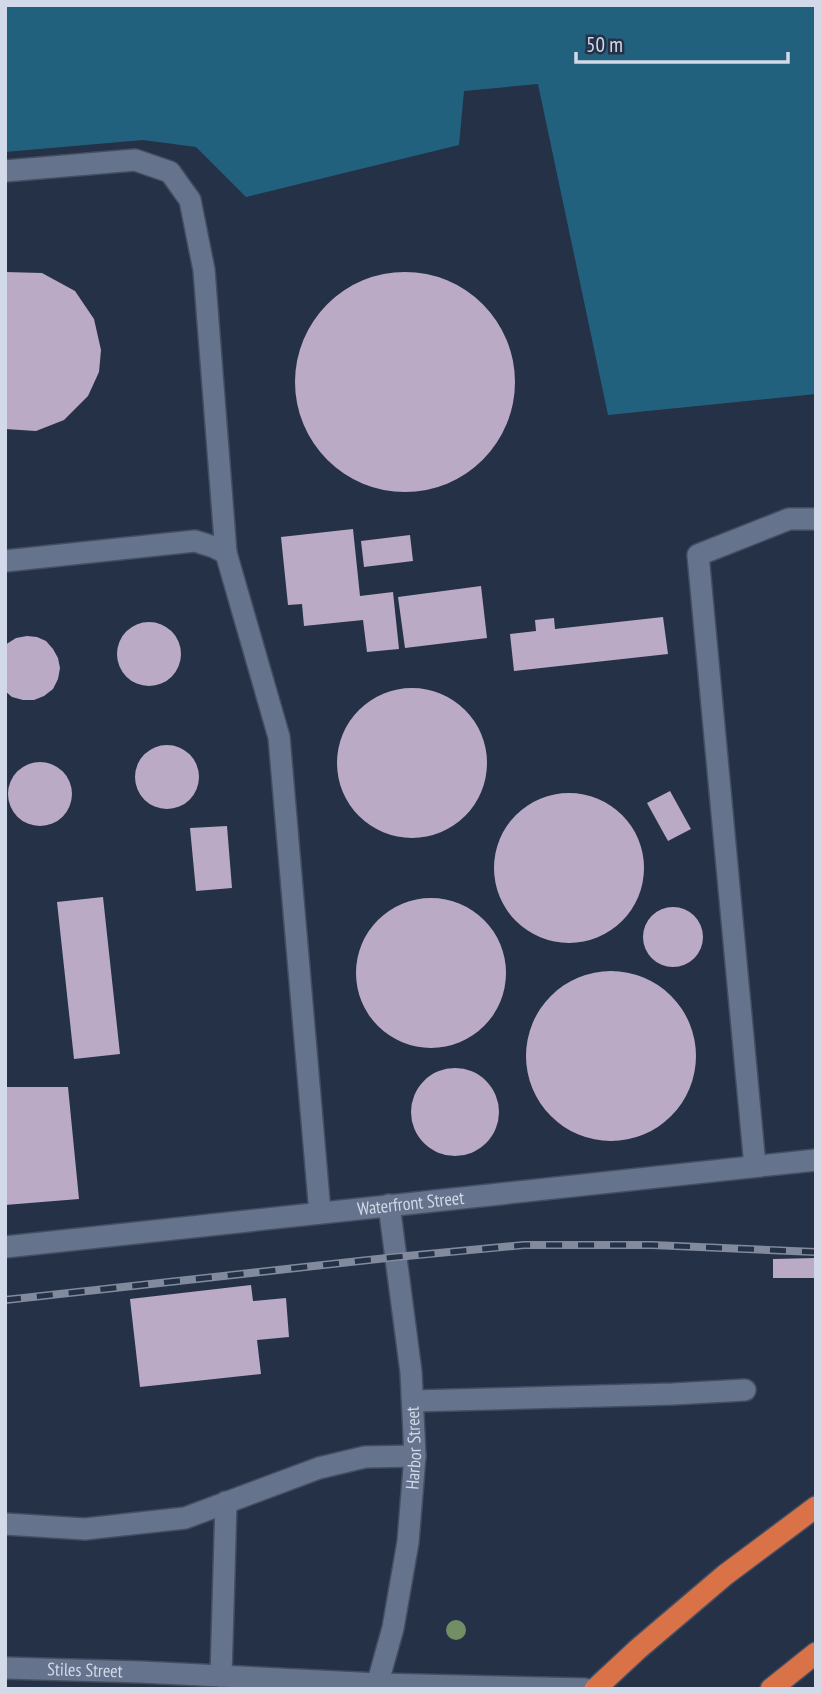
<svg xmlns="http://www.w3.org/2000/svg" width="821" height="1694" font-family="'PT Sans Narrow',sans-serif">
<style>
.water{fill:#22617e}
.building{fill:#baaac6}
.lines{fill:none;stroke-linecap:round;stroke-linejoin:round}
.minor-casing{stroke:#454e61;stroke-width:24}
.highway-casing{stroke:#454e61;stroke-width:24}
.minor{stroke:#66738d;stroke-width:21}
.highway{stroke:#da7248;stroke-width:21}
.rail-casing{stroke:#818b9d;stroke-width:8}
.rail{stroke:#253147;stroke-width:5;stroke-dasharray:16;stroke-linecap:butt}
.tree{fill:#718e65}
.labels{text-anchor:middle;stroke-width:7;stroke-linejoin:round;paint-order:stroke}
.street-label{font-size:18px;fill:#d2d9e8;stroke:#253147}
</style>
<rect width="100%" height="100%" fill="#253147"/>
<!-- water -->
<path class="water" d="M5,5h811v389l-208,21 -70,-331 -74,7 -5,54 -213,52 -50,-50 -53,-7 -138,12z"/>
<!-- building -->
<path class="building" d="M295 382a110 110 0 1 1 220 0a110 110 0 1 1-220 0Z
M5,272l37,1 33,18 19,28 7,31 -2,22 -11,24 -24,24 -28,11 -31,-2z
M353,529l7,67 33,-4 6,57 -32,3 -4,-32 -59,6 -2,-22 -14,1 -7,-68z
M410,535l3,26 -49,6 -3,-26z
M481,586l6,52 -82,10 -7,-51z
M663,617l5,37 -154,17 -4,-37 26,-3 -1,-11 19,-2 1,11z
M117 654a32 32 0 1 1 64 0a32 32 0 1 1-64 0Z
M27,636l10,1 9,4 7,8 5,9 2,10 -2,11 -5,10 -9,7 -10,4h-11l-11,-3 -7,-6v-46l11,-7z
M337 763a75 75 0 1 1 150 0a75 75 0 1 1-150 0Z
M135 777a32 32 0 1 1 64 0a32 32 0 1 1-64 0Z
M8 794a32 32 0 1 1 64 0a32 32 0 1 1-64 0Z
M670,791l21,38 -23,12 -21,-38z
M494 868a75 75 0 1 1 150 0a75 75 0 1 1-150 0Z
M227,826l5,62 -36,3 -6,-63z
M103,897l17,157 -46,5 -17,-157z
M356 973a75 75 0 1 1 150 0a75 75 0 1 1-150 0Z
M643 937a30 30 0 1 1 60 0a30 30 0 1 1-60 0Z
M526 1056a85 85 0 1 1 170 0a85 85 0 1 1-170 0Z
M411 1112a44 44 0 1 1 88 0a44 44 0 1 1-88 0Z
M5,1087h63l11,112 -74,6z
M816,1258v20h-43v-19z
M251,1285l2,16 33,-3 3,39 -32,3 4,34 -121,13 -10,-88z"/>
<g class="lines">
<!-- minor casing -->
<g class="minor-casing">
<g id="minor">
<path d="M5,171l130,-11 35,12 20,28 14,70 22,283"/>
<path d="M5,561l190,-20 19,6 12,6 53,184 41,476"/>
<path d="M755,1166l-57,-611 91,-36h27"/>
<path id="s1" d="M5,1247l811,-87"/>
<path d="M413,1401l260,-7 72,-4"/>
<path d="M5,1524l80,5 100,-11 134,-50 46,-11 50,-1"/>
<path id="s2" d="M5,1668l136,4 237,12 207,5"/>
<path d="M221,1676l5,-174"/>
<path id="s3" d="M376,1689l17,-61 15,-86 7,-86 -4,-84 -22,-167"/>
</g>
</g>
<!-- highway casing -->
<g class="highway-casing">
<path id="highway" d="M595,1689l43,-40 87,-74 91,-68
M771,1689l45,-36"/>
</g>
<!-- minor -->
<use href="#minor" class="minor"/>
<!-- highway -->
<use href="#highway" class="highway"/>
<!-- rail casing -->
<g class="rail-casing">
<path id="rail" d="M5,1300l391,-43 128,-12h128l164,7"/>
</g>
<!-- rail -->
<use href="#rail" class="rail"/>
</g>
<!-- trees -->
<circle class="tree" cx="456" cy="1630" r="10"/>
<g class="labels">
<!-- street labels -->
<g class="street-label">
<text dy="6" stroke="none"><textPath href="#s1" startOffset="408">Waterfront Street</textPath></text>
<text dy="6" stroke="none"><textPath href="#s3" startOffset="245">Harbor Street</textPath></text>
<text dy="6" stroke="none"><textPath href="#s2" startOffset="80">Stiles Street</textPath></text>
</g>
</g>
<!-- border -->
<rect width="821" height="1694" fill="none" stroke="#d2d9e8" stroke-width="14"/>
<!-- scale -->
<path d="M576 52v10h212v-10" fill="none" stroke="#d2d9e8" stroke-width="3.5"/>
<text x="586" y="52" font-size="21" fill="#d2d9e8" stroke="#253147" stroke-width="5" paint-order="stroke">50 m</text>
</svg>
